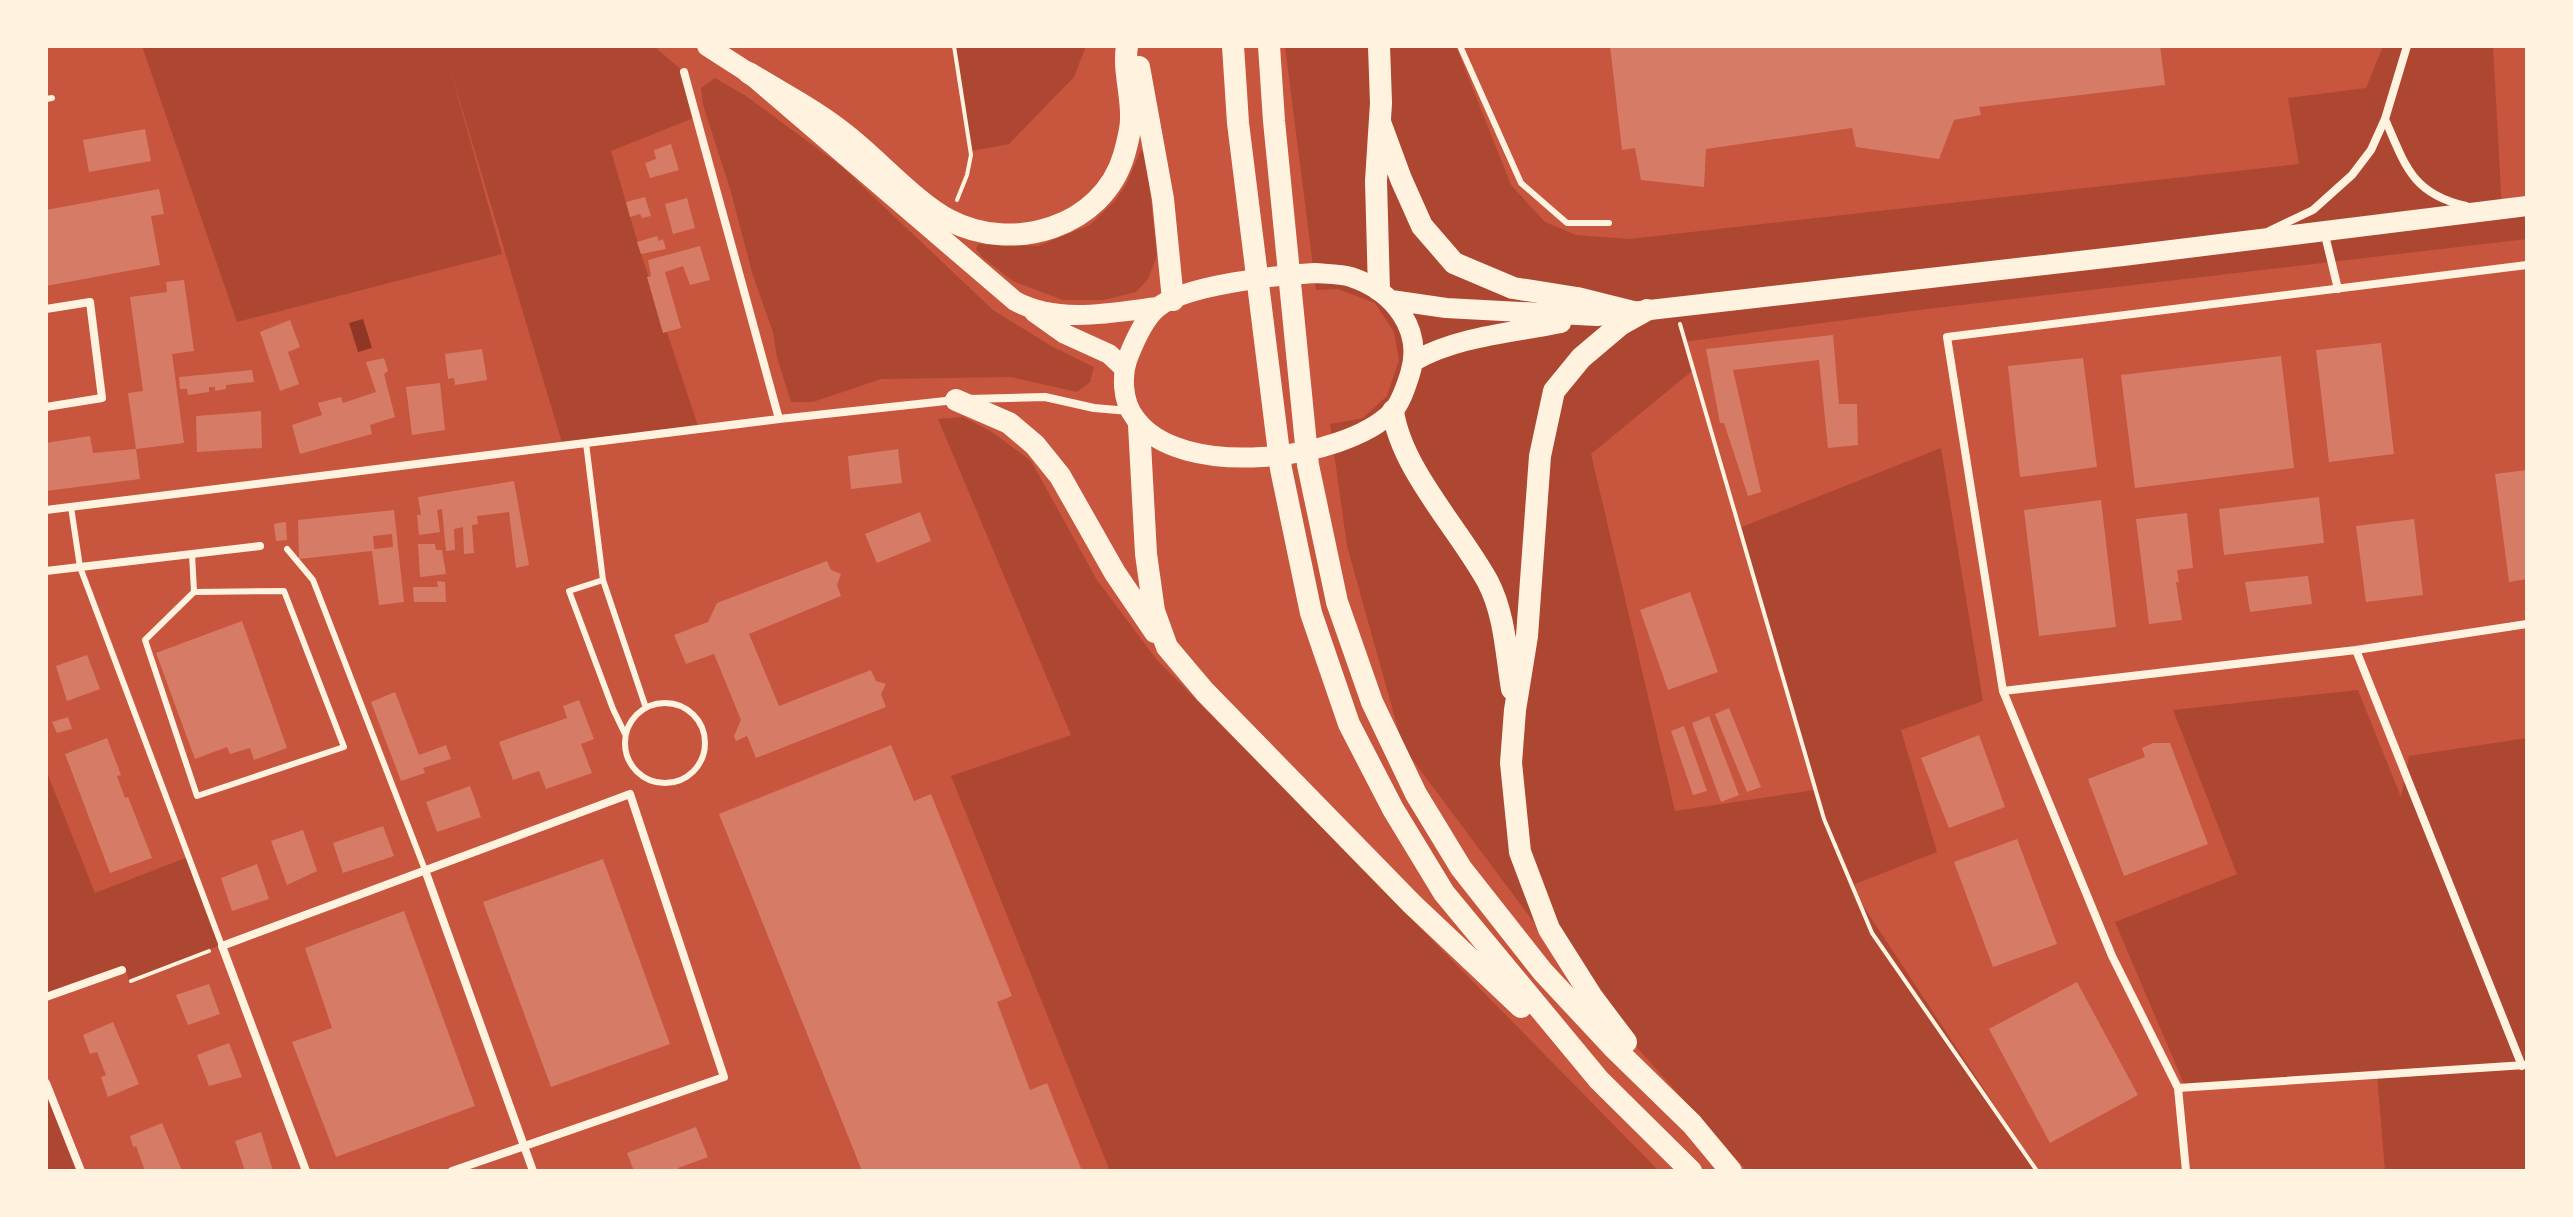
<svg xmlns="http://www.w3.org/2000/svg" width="2573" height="1217" font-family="'Open Sans',sans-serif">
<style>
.green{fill:#ae4732}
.water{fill:#8f3625}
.building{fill:#d67c66;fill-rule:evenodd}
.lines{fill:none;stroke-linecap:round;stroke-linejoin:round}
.path{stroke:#fff3e0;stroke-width:4}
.service{stroke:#fff3e0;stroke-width:6}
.minor{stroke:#fff3e0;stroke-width:8}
.primary{stroke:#fff3e0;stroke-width:20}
.trunk{stroke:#fff3e0;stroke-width:22}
</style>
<rect width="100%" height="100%" fill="#c8553d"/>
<!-- green -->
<path class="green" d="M142,46l513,1 29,25 12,45 -85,34 30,103 58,175 -136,17 -114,-381 53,189 -265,68z
M954,46h132l-12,31 -65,67 -37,7z
M1285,46h171l55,139 34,37 31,13 53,4 670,-75 -11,-66 78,-10 17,-42h110l9,164 25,-2v31l-608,71 -236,32 9,29 -101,83 84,357 139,-21 -75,-262 202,-80 42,253 -82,29 36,122 -87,34 188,285h-291l-170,-191 -174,-233 -56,-201 -17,-122 33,-6 24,-22 12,-36 -5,-28 -19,-29 -37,-14 -22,1z
M715,78l31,18 95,70 152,144 60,37 41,20 -4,15 -13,10 -66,-15 -130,2 -68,23h-22l-14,-45 -4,-25 -20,-56 -22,-84 -28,-87 -2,-17z
M1141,150l5,5 11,101 -9,23 -12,13 -32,8h-41l-50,-19 -31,-24 -6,-8 2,-5 60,2 52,-21 24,-23 12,-17z
M963,417l29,15 39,29 66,119 60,80 502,511h-549l-159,-395 120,-41 -133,-316z
M2358,690l43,107 8,-41 118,-18v433h-142l-8,-96 -190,16 -72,-169 122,-48 -64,-164z
M46,770l49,123 93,-36 33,88 -92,35 -4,-12 -79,28z
M46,1079l36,92h-36z"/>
<!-- water -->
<path class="water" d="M363,319l9,29 -14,4 -9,-29z"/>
<!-- building -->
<path class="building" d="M1610,46h550l5,39 -186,22 2,8 -27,5 -15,39 -83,-12 -4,-19 -146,21 -2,38 -63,-7 -6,-32 -13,2z
M145,129l6,32 -62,11 -6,-32z
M671,144l8,26 -29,8 -5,-15 11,-4 -2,-9z
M159,189l5,25 -13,2 9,49 -114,21v-76z
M645,197l6,19 -9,2 -2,-4 -10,3 -4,-15z
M687,198l8,30 -22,6 -8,-30z
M657,236l2,5 4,-2 3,10 -25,5 -4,-12z
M700,246l10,34 -20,5 -7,-19 -18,6 16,56 -18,5 -16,-56 4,-1 -3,-16z
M184,280l10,71 -22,3 12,89 -48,6 -8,-56 15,-2 -13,-94 37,-5 -1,-10z
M290,320l10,27 -12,5 11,32 -19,7 -20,-59z
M1833,335l6,69h18l1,41 -30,3 -9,-88 -86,10 28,122 -13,4 -24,-73h-4l-14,-74z
M2381,343l13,111 -65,8 -13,-112z
M482,349l5,31 -32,5 -1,-7 -6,1 -3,-25z
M2281,356l13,112 -159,20 -14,-113z
M384,358l4,13 -4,3 11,43 -25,8 2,9 -72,20 -8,-29 30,-10 -4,-12 23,-6 2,6 33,-11 -10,-30z
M2083,358l14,109 -77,10 -12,-111z
M252,370l2,12 -28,3v4l-11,2v-4h-6v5l-21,3 -1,-6h-7l-1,-12z
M440,383l5,47 -33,5 -6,-48z
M261,411l1,37 -65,4 -1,-36z
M90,436l3,17 43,-4 4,30 -94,12v-48z
M898,449l4,34 -51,6 -3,-33z
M2527,470v109l-18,3 -14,-108z
M514,481l15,84 -13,3 -7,-56 -32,4 1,8 -6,1 2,28 -10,1 -1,-27 -9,2 1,21 -9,1 -4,-42 -5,1 3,22 -21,3 -2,-20h4l-3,-18z
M2319,497l5,46 -100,12 -5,-46z
M2101,500l15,127 -77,9 -15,-126z
M394,510l10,92 -25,3 -7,-54 -73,8 -1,-39zM392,534l1,13 -19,2 -1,-13z
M920,512l11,29 -54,22 -12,-29z
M2187,513l6,55 -16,2 2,12h-3l6,38 -33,4 -13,-105z
M2414,519l9,76 -57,7 -10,-76z
M284,522h2l1,18 -11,1 -2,-17z
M418,544h17l1,6h6l4,24 -26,3z
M827,561l4,9 10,4 -4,11 4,11 -92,38 30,72 92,-36 5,11 10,3 -5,10 5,13 -130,51 -9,-22 -11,5 -2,-5 7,-16 -27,-66 -28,10 -12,-29 34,-13 9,-19z
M2308,576l4,28 -62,8 -5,-30z
M437,581l8,1 1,20h-32l-1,-15h25z
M1690,592l28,80 -50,18 -28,-80z
M242,621l45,127 -33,12 -4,-12 -20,6 -3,-7 -32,12 -39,-106z
M87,655l13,34 -33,12 -11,-35z
M395,692l24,63 27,-10 5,14 -28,9 2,5 -24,8 -30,-79z
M579,700l15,39 -13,5 11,29 -46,16 -7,-18 -26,9 -14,-38 68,-24 -4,-12z
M1729,708l32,79 -14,5 -32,-78z
M1709,716l30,79 -18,7 -29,-79z
M68,717l4,12 -15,4 -5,-11z
M1684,726l23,65 -14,4 -22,-64z
M1979,735l26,72 -56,21 -28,-70z
M107,738l14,37 -4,1 8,22 3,-1 24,61 -42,15 -45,-119z
M2153,743h17l38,101 -84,32 -36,-97 57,-22 -3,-9z
M891,745l23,56 17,-7 81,202 -15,6 33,88 17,-7 35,88h-220l-143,-357z
M470,786l11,31 -44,15 -11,-30z
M383,826l11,30 -51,17 -10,-30z
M303,830l14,41 -30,14 -16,-44z
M2017,839l40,105 -64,23 -39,-105z
M603,859l67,185 -119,43 -68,-185z
M257,864l12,35 -37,12 -11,-33z
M404,911l71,195 -139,51 -44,-115 40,-14 -27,-80z
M2077,982l61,113 -88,48 -61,-114z
M209,984l11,30 -32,11 -12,-30z
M113,1022l26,62 -31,13 -7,-20 5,-2 -9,-23 -7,2 -7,-19z
M229,1043l13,34 -33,9 -12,-31z
M162,1123l20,48h-37l-9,-25 -3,1 -3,-11z
M696,1127l12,30 -30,11 1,3h-45l-7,-18z
M261,1132l12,39h-28l-10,-30z"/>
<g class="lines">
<!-- path -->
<path class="path" d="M954,46l17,109 -4,20 -10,25
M1680,324l144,495 48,114 165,238
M131,981l78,-30"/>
<!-- service -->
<path class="service" d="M1460,46l61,137 46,40h42
M46,99l6,-1
M586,443l17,137 43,128
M71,507l9,60 142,379
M287,549l26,31 112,290
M192,554l2,38 -49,48 52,156 147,-49 -60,-156 -90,1
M603,580l-34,11 44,118 12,25
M625 743a40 40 0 1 1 80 0a40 40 0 1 1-80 0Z"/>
<!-- minor -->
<path class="minor" d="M684,72l95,347
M2385,119c20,46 27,75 81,87
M2269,231l44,-21 39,-35 19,-25 14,-31 22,-73
M2324,231l14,58
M46,309l44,-7 12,96 -56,9
M968,399l77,-2 49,11 35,3
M46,510l733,-91 176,-19
M46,571l214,-25
M2356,650l166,416
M2003,691l353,-41 171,-26
M425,870l108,301
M46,997l76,-27
M46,1083l35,88
M2178,1088l347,-23
M306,1171l-84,-225 408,-152 94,283 -272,94
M2186,1171l-8,-83 -66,-132 -109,-265 -56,-354 580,-72"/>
<!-- primary -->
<path class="primary" d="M707,46l42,27 266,228c43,23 96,12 142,6
M1315,273c12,1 26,1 36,4 42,14 73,52 59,97 -4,12 -9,29 -18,38 -49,49 -213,69 -257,6 -13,-17 -14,-44 -6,-63 6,-15 16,-37 28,-47 26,-23 123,-33 158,-35z
M1391,300l55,8 151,8 526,-60 404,-50
M1034,312l31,22 44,20 15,14
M1414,361c44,-25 98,-28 147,-38"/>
<!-- trunk -->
<path class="trunk" d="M1233,46l5,77 43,346 30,144 38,111 44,85 51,84 155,187 92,91
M1269,46l5,75 34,344 29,137 35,100 44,92 45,74 82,104 70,75 79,77 39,47
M1379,46l2,57 -5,78 3,109
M1139,67l24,132 10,101
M749,73c32,20 68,38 97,62 31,24 70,68 103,85 64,34 154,7 175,-65 3,-11 7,-25 7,-36 1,-24 -8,-50 -4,-73
M1380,122l21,57 21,47 32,37 59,25 64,10 56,14
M956,400l53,23 26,22 25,31 55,97 40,59
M1393,411c8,58 66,118 95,171 17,33 18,71 24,107
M1139,425l7,129 8,57 13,36 38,45 207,212 109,103
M1626,1042l-34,-45 -43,-68 -29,-77 -9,-89 4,-53 12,-74 13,-180 14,-65 27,-33 39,-33 27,-15"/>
</g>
<!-- border -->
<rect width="2573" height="1217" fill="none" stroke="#fff3e0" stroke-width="96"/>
</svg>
